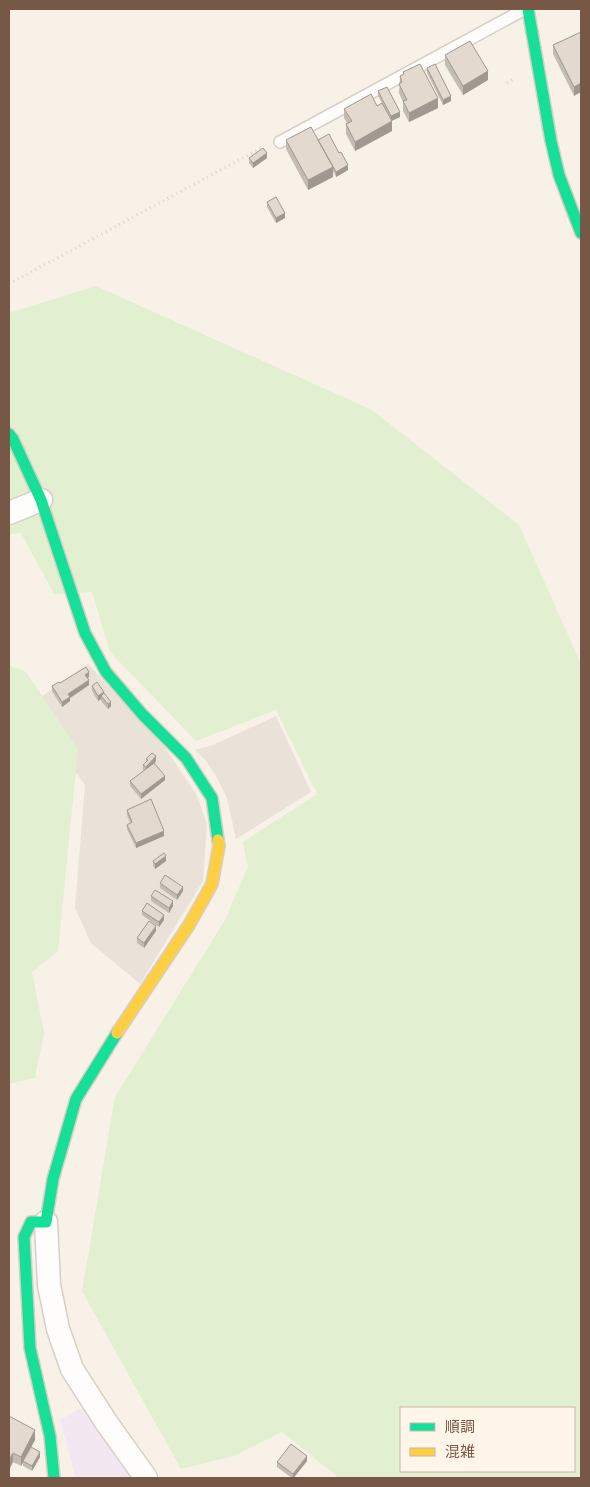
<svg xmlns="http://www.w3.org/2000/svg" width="590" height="1487" font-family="'Space Grotesk','Noto Sans JP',sans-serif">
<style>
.industrial{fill:#eae1d9}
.education{fill:#f3e7f1}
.green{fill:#e3efd1;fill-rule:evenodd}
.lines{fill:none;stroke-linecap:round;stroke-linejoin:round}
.lane-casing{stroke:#d9cec5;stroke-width:14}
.street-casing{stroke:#d9cec5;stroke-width:25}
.fast-casing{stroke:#d9cdc4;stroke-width:14}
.slow-casing{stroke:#d9cdc4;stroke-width:14}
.path{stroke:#dbd1cb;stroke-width:3;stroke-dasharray:1 4;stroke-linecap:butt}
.lane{stroke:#fefdfb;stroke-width:11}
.street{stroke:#fefdfb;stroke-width:22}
.fast{stroke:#16e098;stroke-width:11}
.slow{stroke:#ffcf43;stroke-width:11}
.wall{fill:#c4bbb2}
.shaded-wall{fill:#a09891}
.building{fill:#e4d9cf;stroke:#a09891}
</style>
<rect width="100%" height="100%" fill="#f8f1e7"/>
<!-- industrial -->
<path class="industrial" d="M88,664l78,85 30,45 11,30 -4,57 -63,103 -49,-41 -16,-35 10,-123 -57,-79z
M276,716l35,76 -75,47 -9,-41 -10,-20 -11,-17 -11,-11 18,-5z"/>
<!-- education -->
<path class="education" d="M82,1408l49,70h-55l-16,-58z"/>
<!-- green -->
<path class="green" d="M96,286l276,124 147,115 62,139v814h-242l-57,-46 -48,24 -53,13 -99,-178 33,-194 110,-177 23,-53 -5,-25 74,-48 -41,-84 -80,31 -86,-89 -18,-60 -38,2 -33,-61 -12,1v-221zM401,1408h173v63h-173z
M9,665l17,7 52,77 -20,202 -26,21 12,61 -9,45 -26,6z"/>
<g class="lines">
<!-- lane casing -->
<g class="lane-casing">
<path id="lane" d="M280,142l245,-133"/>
</g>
<!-- street casing -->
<g class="street-casing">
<path id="street" d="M9,513l32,-13
M46,1222l3,63 9,44 14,40 34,53 40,56"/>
</g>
<!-- fast casing -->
<g class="fast-casing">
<path id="fast" d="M528,9l23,132 8,34 22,58
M9,434l4,5 28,61 44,133 21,39 37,43 43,43 26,40 6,42
M54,1478l-4,-42 -20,-88 -6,-111 7,-15h15l7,-43 23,-80 41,-66"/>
</g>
<!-- slow casing -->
<g class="slow-casing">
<path id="slow" d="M117,1033l72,-108 23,-41 7,-38 -1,-6"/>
</g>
<!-- path -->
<path class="path" d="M507,83l8,-5
M9,284l254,-137"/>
<!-- lane -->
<use href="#lane" class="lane"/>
<!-- street -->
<use href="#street" class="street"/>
<!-- fast -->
<use href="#fast" class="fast"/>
<!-- slow -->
<use href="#slow" class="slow"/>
</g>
<!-- wall -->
<path class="wall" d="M581,32l-7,64 -21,-42v-9z
M445,55l43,25 -25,15 -18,-30z
M427,68l24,33 -8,4 -16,-32z
M403,72l35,36 -29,14 -6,-11v-9l-4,-9 1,-17 3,-1z
M378,91l22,26 -8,4v10l-37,20 -9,-17v-10l1,-1 -3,-5v-9l33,-3 5,-3 -4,-7z
M318,139l30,31 -12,7 -3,-6v6l-25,13 -22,-41v-9z
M249,158h18l-14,10 -4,-5z
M267,202l18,16 -9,5 -9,-16z
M89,677l-2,1 2,7 -19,13v3l-8,6 -10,-16v-5l8,-3z
M92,686l12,8 7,12 -3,3 -7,-8v-2l-3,2 -6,-10z
M146,759l10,2 -3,3 12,16 -24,19 -11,-13v-5l14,-10 -1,-1v-5l3,-3z
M127,810l37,26 -28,12 -9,-19v-4l3,-2 -3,-8z
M153,861h13l-11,8 -2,-3z
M160,883l23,8 -6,9 -17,-12z
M151,896l22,10 -4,7 -18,-12z
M142,911l22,9 -5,7 -17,-12z
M156,931l-12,17 -7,-5v-5z
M9,1416l26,24 -4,7 9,10 -8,14 -9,-5v-3l-2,3 -8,-4 -4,7z
M307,1461l-13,17h-2l-15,-11v-5z"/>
<!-- shaded-wall -->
<path class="shaded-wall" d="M488,71v9l-25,15v-9z
M581,83v9l-7,4v-9z
M451,96v5l-8,4v-5z
M438,98v10l-29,14v-9z
M400,112v5l-9,4v-5z
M392,121v10l-37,20v-9z
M267,153v5l-14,10v-5z
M348,165v5l-12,7v-5z
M333,167v10l-25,13v-10z
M285,213v5l-9,5v-5z
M89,672v5l-4,3v-5z
M89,680v5l-19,13v3l-8,6v-5l6,-8z
M104,692v4h-3v3l-3,2v-5z
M111,702v4l-3,3v-5z
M156,756v5l-10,11v-5z
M165,776v4l-24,19v-5z
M164,831v5l-28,12v-5z
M166,856v5l-11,8v-5z
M183,887v4l-6,9v-5z
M173,901v5l-4,7v-5z
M164,915v5l-5,7v-5z
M156,926v5l-12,17v-5z
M35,1430v10l-14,26v-9z
M40,1452v5l-8,14v-5z
M13,1453v9l-4,8v-10z
M307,1456v5l-14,17v-4z"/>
<!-- building -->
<path class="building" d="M581,32v51l-7,4 -21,-42z
M470,41l18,30 -25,15 -18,-31z
M420,64l18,34 -29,15 -6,-12 4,-1 -8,-16 3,-2 -2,-6 4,-2 -1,-2z
M435,64l16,32 -8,4 -16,-32z
M387,87l13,25 -9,4 -13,-25z
M371,94l6,12 5,-3 10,18 -37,21 -9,-18 6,-3 -8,-12z
M311,127l22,40 -25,13 -22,-40z
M329,134l10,19 2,-1 7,13 -12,7 -18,-32z
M263,148l4,5 -14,10 -4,-5z
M276,197l9,16 -9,5 -9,-16z
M86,667l3,5 -4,3 4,5 -21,14 2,3 -8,5 -10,-16 7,-4 1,1z
M97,682l7,10 -6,4 -6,-10z
M104,693l7,9 -3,2 -7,-8z
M152,753l4,3 -10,11 -3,-2 5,-5 -2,-1z
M154,763l11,13 -24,18 -11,-13z
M151,799l13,32 -28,12 -9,-18 5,-3 -5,-12z
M164,853l2,3 -11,8 -2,-3z
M165,875l18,12 -6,8 -17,-12z
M155,890l18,11 -4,7 -18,-12z
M147,903l17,12 -5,7 -17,-11z
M149,921l7,5 -12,17 -7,-5z
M9,1416l26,14 -14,27 -8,-4 -4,7z
M291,1444l16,12 -14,18 -16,-12z
M31,1447l9,5 -8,14 -9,-5z"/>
<!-- border -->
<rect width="590" height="1487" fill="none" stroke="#775746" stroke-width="20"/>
<!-- legend -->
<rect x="400" y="1407" width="175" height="65" fill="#fff6e9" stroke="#c9b6a8"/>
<rect x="410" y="1423" width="25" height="8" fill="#16e098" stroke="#c9b6a8"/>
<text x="445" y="1432" font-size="15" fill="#775746">順調</text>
<rect x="410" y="1448" width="25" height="8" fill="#ffcf43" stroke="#c9b6a8"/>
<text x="445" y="1457" font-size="15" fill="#775746">混雑</text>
</svg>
